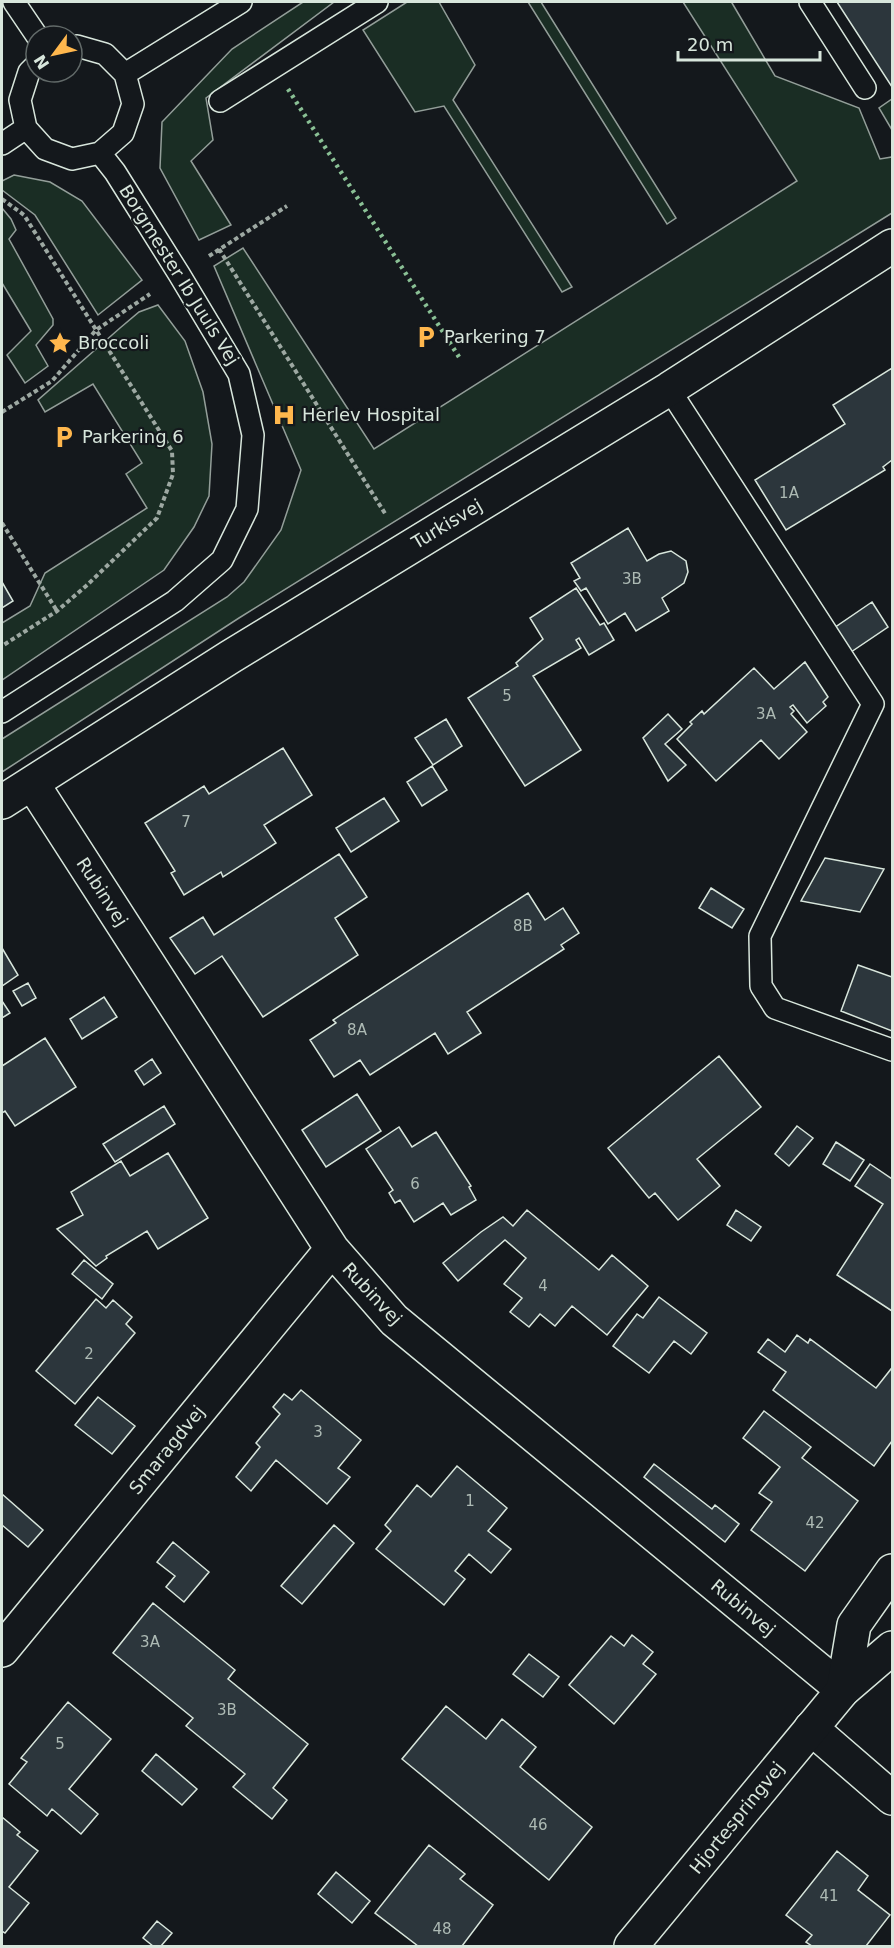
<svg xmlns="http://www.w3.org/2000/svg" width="894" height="1948" font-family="'DejaVu Sans',sans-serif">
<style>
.green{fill:#1a2d24;stroke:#939e99;stroke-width:1.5}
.building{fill:#2c363c;stroke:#d8e6dc;stroke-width:1.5}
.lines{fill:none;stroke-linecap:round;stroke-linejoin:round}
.service-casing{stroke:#d8e6dc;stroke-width:24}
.minor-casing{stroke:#d8e6dc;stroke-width:36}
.tertiary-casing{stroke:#d8e6dc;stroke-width:36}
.path{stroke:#9da8a2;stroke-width:4;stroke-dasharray:4.5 3;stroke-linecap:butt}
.service{stroke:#14181c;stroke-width:21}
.minor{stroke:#14181c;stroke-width:33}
.tertiary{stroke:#14181c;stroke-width:33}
.hedge{stroke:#8ac095;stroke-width:4.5;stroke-dasharray:3 4.5;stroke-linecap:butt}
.labels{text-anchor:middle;stroke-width:4.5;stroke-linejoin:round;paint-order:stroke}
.number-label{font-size:15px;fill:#adbab4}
.street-label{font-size:18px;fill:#d8e6dc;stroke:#14181c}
.poi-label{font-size:18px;fill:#d8e6dc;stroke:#14181c;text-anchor:start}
</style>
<rect width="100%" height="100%" fill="#14181c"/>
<!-- green -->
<path class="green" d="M303,2h31l-128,96 7,42 -22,21 40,64 -32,15 -39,-72 2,-46 70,-73z
M407,2h32l36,63 -22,35 119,187 -10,5 -118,-186 -29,6 -52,-82z
M528,2h13l135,216 -9,6z
M683,2h50l-1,1 43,73 84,32 21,51 12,-2v56l-653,405 -237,154v-33l225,-142 17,-15 37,-52 20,-60 -87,-204 29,-18 131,201 423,-268z
M892,99v31l-13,-22z
M14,175l36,7 32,19 60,79 -44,35 -63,-100 -33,-25v-9z
M2,208l9,11 5,11 -7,9 44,80v6l-17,20 12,21 -23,17 -18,-28 24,-24 -29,-48z
M158,305l27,36 18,51 9,52 -3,52 -15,31 -30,43 -162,110v-57l28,-17 15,-33 102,-65 -21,-34 16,-11 -49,-79 -48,28 -7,-12 82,-72 19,-16z"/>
<!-- building -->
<path class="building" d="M837,2h55v85z
M892,368v92l-9,7 2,3 -99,60 -31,-50 90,-56 -12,-19z
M628,528l19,33 12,-7 12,-3 15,10 2,11 -4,11 -22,15 7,13 -33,20 -11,-18 -17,11 -22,-36 -5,3 -7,-10 6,-3 -9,-15z
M2,582l11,19 -11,7z
M576,588l24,37 4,-2 10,17 -25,15 -10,-17 -3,2 5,8 -48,28 48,74 -56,36 -57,-88 50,-32 -2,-3 27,-24 -13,-21z
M872,602l16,25 -37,25 -17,-24z
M805,662l23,35 -5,5 3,4 -19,17 -14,-18 -3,2 4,4 -3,3 16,18 -28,27 -18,-19 -45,41 -39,-42 15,-15 -2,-2 12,-11 2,3 50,-46 20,21z
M668,714l14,15 -17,15 21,21 -18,16 -25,-43z
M446,719l16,27 -29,19 -18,-27z
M283,748l29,47 -48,30 12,18 -53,34 -2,-5 -37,23 -13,-22 4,-2 -30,-48 59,-37 5,8z
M432,766l15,24 -25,16 -15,-24z
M384,798l15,23 -48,31 -15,-24z
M339,854l28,43 -32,21 23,37 -95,62 -41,-61 -27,18 -25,-36 33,-21 11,18z
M825,858l59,11 -24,43 -59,-11z
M711,888l33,21 -12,19 -33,-20z
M528,893l17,27 18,-12 16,25 -18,12 3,4 -97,63 14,21 -33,21 -13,-21 -65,42 -10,-15 -26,17 -24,-37 26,-17 -3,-3z
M2,948l16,27 -16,11z
M858,965l34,12v54l-51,-20z
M28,983l8,15 -14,8 -9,-15z
M104,997l13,20 -35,22 -12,-20z
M2,1001l8,12 -8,5z
M45,1038l31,49 -61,39 -10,-15 -3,2v-47z
M719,1056l42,51 -64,52 23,27 -42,34 -23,-27 -6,5 -41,-50z
M152,1059l9,14 -17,12 -9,-14z
M357,1094l24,37 -55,36 -24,-37z
M164,1106l11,18 -60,38 -12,-18z
M797,1126l16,12 -24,28 -14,-12z
M399,1127l13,20 24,-15 35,54 -2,1 7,13 -25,15 -8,-12 -29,19 -14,-22 -5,3 -6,-10 4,-3 -27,-41z
M836,1142l28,18 -14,21 -27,-17z
M168,1153l40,65 -50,31 -11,-18 -41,25 1,2 -11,8 -39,-37 26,-14 -12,-23 50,-31 9,15z
M870,1164l22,15v132l-55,-36 46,-71 -28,-18z
M527,1210l72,60 13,-15 36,31 -41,49 -35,-29 -17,20 -15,-12 -11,13 -19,-15 12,-14 -18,-14 22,-26 -21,-18 -47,41 -15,-18 38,-31 22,-15 10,9z
M736,1210l25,17 -10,14 -24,-16z
M84,1260l29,24 -11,15 -30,-25z
M659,1297l48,36 -16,21 -17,-13 -25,32 -36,-27 24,-32 6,4z
M96,1299l10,9 7,-8 19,17 -6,7 9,9 -60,71 -39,-33z
M797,1335l11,8 2,-4 66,49 15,-19 1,1v71l-18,25 -101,-76 13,-18 -28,-20 10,-13 17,13z
M301,1390l60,50 -23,28 12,9 -23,27 -51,-44 -25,31 -15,-14 24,-30 -4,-4 24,-29 -7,-7 11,-13 8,6z
M98,1397l37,29 -23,28 -37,-29z
M764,1411l47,36 -9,11 56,43 -53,70 -54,-41 21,-28 -13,-9 21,-26 -37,-29z
M654,1464l58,45 3,-4 24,19 -14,18 -81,-65z
M457,1466l50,42 -19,23 23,18 -20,24 -22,-19 -14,17 10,8 -21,26 -68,-56 15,-18 -6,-6 32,-40 14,12z
M2,1494l41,36 -15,17 -26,-22z
M334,1525l20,18 -52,61 -21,-18z
M173,1542l36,30 -25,30 -18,-15 9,-11 -18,-14z
M153,1603l82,67 -7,9 80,65 -35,44 14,12 -15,19 -39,-32 12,-13 -59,-48 7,-8 -80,-65z
M632,1635l21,17 -10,12 13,10 -42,50 -45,-39 42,-49 13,10z
M529,1654l30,23 -16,20 -30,-23z
M68,1702l43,37 -42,50 29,25 -17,20 -29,-25 -5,7 -38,-32 18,-22 -6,-4z
M446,1706l40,33 16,-20 34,28 -16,20 72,60 -43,53 -147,-121z
M156,1754l41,35 -15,16 -40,-34z
M2,1817l18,15 -3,3 21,16 -29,36 20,16 -24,30 -3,-2z
M429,1845l36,29 -5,5 33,26 -31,41h-44l-43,-33z
M837,1851l31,25 -10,14 32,25 -24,31h-54l-6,-4 6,-7 -26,-20z
M336,1872l34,29 -18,22 -34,-29z
M157,1921l15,12 -11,13h-8l-10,-8z"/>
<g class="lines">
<!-- service casing -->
<g class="service-casing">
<path id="service" d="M14,2l23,34
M810,2l55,86
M36,65l-7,7 -9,28 6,28 19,21 27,10 28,-6 23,-20 10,-29 -8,-30 -20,-20 -28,-8 -5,1
M125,74l116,-72
M220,101l157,-99
M2,144l24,-16
M669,389l204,315 -113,232 1,50 14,22 117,42
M2,712l173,-111 47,-41 25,-51 6,-74 -14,-61 -60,-100 -64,-102 -15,-19"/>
</g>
<!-- minor casing -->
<g class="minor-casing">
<path id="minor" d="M32,783l300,466 62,71 449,370
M2,802l228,-145 439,-268 223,-143
M2,1650l330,-401
M811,1728l81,70"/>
</g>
<!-- tertiary casing -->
<g class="tertiary-casing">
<path id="tertiary" d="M843,1690l11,-65 38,-54
M631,1946l212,-256 49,-42"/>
</g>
<!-- path -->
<path class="path" d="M2,199l22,16 148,236 1,23 -16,44 -71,68 -29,25 -55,35
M219,249l167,266
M209,256l78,-50
M2,412l50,-31 44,-51 54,-36
M2,523l55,88"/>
<!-- service -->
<use href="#service" class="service"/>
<!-- minor -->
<use href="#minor" class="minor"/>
<!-- tertiary -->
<use href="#tertiary" class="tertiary"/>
<!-- hedge -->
<path class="hedge" d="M288,89l171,268"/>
</g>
<!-- icons -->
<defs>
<g id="parking-bare" transform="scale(1.8)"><path d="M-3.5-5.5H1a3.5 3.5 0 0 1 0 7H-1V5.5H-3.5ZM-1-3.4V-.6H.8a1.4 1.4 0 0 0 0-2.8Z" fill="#ffb74d" stroke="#14181c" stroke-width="2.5" paint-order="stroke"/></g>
<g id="sight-bare" transform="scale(1.8)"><path d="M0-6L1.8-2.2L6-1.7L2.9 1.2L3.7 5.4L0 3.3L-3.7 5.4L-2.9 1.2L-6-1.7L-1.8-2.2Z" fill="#ffb74d" stroke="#14181c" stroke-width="2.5" paint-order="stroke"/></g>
<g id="hospital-bare" transform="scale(1.8)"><path d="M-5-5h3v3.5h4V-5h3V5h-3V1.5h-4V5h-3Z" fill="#ffb74d" stroke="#14181c" stroke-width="2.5" paint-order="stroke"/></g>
</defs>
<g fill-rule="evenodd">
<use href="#parking-bare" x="426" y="337"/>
<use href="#sight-bare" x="60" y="343"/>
<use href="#hospital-bare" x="284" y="415"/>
<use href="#parking-bare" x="64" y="437"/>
</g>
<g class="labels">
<!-- number labels -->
<g class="number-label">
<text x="789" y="498">1A</text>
<text x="632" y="584">3B</text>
<text x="507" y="701">5</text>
<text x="766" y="719">3A</text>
<text x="186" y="827">7</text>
<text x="523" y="931">8B</text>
<text x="357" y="1035">8A</text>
<text x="415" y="1189">6</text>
<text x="543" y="1291">4</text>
<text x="89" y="1359">2</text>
<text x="318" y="1437">3</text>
<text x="470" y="1506">1</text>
<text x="815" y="1528">42</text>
<text x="150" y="1647">3A</text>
<text x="227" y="1715">3B</text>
<text x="60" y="1749">5</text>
<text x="538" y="1830">46</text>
<text x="829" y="1901">41</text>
<text x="442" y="1934">48</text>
</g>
<!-- street labels -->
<g class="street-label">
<text transform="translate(179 275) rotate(58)" y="6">Borgmester Ib Juuls Vej</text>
<text transform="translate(447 524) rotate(-31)" y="6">Turkisvej</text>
<text transform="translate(102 892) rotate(57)" y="6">Rubinvej</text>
<text transform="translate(372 1294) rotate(47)" y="6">Rubinvej</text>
<text transform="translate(167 1450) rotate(-51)" y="6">Smaragdvej</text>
<text transform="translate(743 1608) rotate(40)" y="6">Rubinvej</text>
<text transform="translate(737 1818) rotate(-51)" y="6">Hjortespringvej</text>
</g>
<!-- poi labels -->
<g class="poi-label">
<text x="444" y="343">Parkering 7</text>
<text x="78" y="349">Broccoli</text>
<text x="302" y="421">Herlev Hospital</text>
<text x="82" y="443">Parkering 6</text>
</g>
</g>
<!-- border -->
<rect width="894" height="1948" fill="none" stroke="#d8e6dc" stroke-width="6"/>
<!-- north arrow -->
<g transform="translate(54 54) rotate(237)"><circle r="28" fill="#14181c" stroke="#626a69" stroke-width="1.5"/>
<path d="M0-4.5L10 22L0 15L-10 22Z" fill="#ffb74d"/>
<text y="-9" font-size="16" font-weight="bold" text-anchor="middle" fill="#d8e6dc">N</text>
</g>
<!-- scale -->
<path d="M678 51v9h142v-9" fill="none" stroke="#d8e6dc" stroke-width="3"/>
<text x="687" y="51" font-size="18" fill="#d8e6dc" stroke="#14181c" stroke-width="4.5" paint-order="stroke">20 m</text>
</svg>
